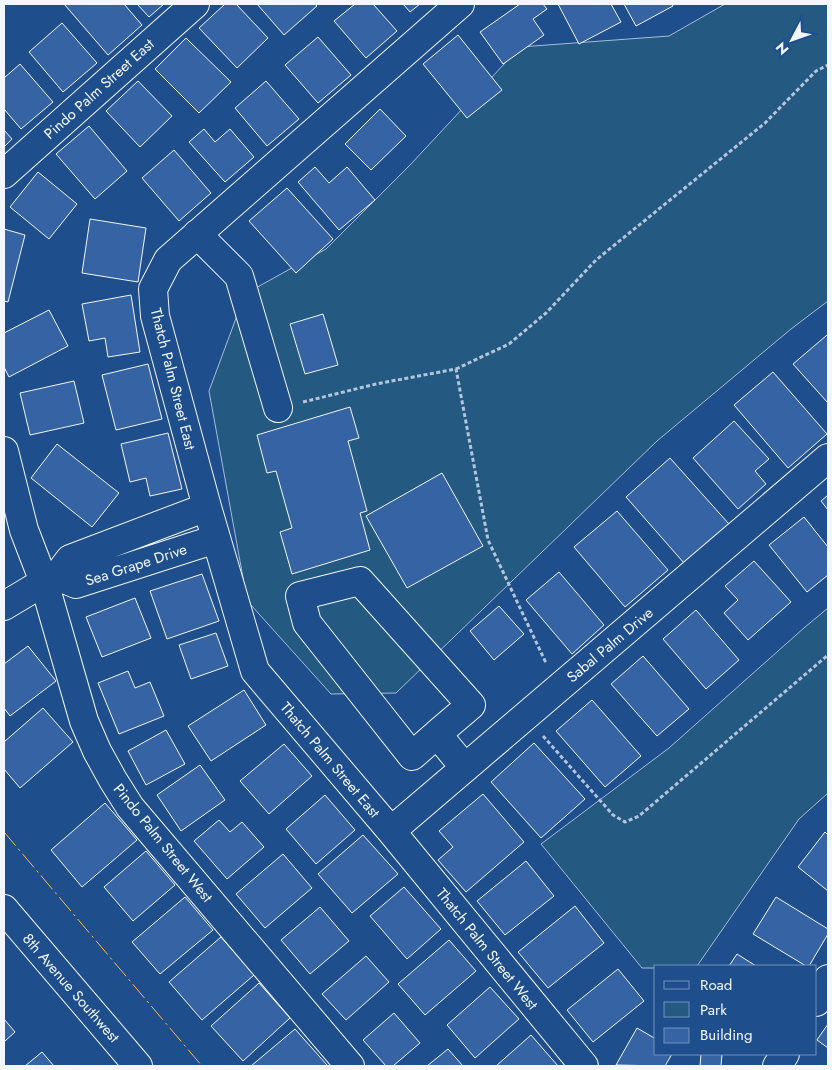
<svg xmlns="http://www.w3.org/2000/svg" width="832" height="1070" font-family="Jost,sans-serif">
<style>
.green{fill:#245a82;stroke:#a8bbd7}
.building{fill:#3563a3;stroke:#f2f6ff}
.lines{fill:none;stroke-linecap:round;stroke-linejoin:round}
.minor-casing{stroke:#f2f6ff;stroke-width:30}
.path{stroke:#b3c4dc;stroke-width:3;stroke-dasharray:4 2.5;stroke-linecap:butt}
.minor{stroke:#1f4e8c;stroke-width:28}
.power{stroke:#ffb74d;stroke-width:1;stroke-dasharray:18 4 2.5 4;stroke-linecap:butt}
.labels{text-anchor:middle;stroke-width:4;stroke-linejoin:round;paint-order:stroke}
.street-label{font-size:15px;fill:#f2f6ff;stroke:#1f4e8c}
</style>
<rect width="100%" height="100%" fill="#1f4e8c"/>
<!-- green -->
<path class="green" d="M725,4h103v297l-37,28 -134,112 -261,252 -65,1 -81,-90 -6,-21 -35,-192 36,-97 81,-45 84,-84 110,-118 149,-11z
M828,608v185l-29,26 -102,147h-41v2h-14l-101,-124 128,-96 136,-121z"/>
<!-- building -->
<path class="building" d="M64,4h60l18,21 -34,30z
M137,4h27l-15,13z
M225,4h11l32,34 -31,30 -38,-40z
M257,4h58l2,2 -33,29z
M355,4h18l24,27 -31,27 -32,-37z
M403,4h17l-10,8z
M520,4h23l4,5 -14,10 11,16 -41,29 -23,-32z
M558,4h53l10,18 -42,22z
M624,4h48l1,2 -37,20z
M62,23l35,40 -34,29 -34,-40z
M458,35l44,55 -35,28 -44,-54z
M318,37l33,38 -33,28 -33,-38z
M186,38l45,44 -32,31 -44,-44z
M20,64l33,38 -32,27 -17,-20v-31z
M138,81l34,35 -32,31 -34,-36z
M266,81l33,38 -32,27 -32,-38z
M380,109l26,27 -35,34 -26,-26z
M89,126l38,45 -32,28 -39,-45z
M204,129l11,13 15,-13 24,28 -29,25 -36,-40z
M4,130l8,9 -8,8z
M174,150l37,43 -32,28 -37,-43z
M315,167l14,16 18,-16 28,33 -36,30 -41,-48z
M38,172l39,32 -28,35 -39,-32z
M287,188l46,51 -37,34 -47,-52z
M90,219l56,9 -8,54 -56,-9z
M4,229l21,6 -17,67 -4,-1z
M131,295l9,57 -32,5 -3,-19 -16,3 -7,-37z
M49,310l19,36 -59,31 -5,-10v-34z
M323,314l15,51 -33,9 -15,-50z
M827,335l1,1v67l-35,-39z
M148,364l14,55 -46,11 -14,-55z
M773,372l54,62 -39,34 -54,-63z
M74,381l10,42 -54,12 -10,-42z
M350,407l9,31 -11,3 19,70 -7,2 10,37 -78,24 -12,-42 12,-4 -16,-57 -9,2 -10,-38z
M734,421l35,38 -14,12 11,13 -28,25 -45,-51z
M168,433l14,56 -32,7 -4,-18 -16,4 -9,-38z
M57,444l62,49 -27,34 -61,-49z
M670,458l59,66 -45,39 -58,-66z
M442,473l41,73 -76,42 -41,-72z
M828,495v15l-7,-9z
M617,511l51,59 -43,37 -51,-60z
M804,517l24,30v28l-21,17 -38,-47z
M754,561l37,41 -43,38 -24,-27 14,-13 -13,-14z
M559,572l45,53 -32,29 -46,-54z
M202,574l17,47 -52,18 -17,-48z
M135,598l16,40 -49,19 -16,-40z
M499,606l25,28 -30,26 -24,-29z
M696,610l43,50 -33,29 -43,-50z
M216,633l12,33 -37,13 -12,-34z
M28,646l28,35 -46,35 -6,-8v-44z
M643,656l46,53 -32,27 -46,-52z
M128,671l7,17 15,-6 14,34 -45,18 -21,-51z
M244,690l22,35 -55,36 -23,-35z
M592,700l49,56 -36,31 -49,-56z
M43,708l30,34 -53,46 -16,-19v-27z
M166,730l19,34 -39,21 -18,-34z
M534,743l51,56 -44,39 -50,-56z
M284,744l28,32 -43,38 -29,-33z
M200,765l25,35 -44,31 -24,-36z
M483,794l41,48 -58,50 -28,-32 15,-13 -14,-16z
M325,795l30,35 -39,34 -30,-35z
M105,803l32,37 -55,47 -31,-37z
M219,820l11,12 12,-10 22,25 -37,32 -33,-38z
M825,832l3,3v56l-30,-24z
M363,835l35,39 -46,39 -34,-39z
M146,851l29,34 -42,36 -29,-34z
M283,854l29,34 -47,40 -29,-34z
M526,861l28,35 -49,39 -28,-34z
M404,887l37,42 -34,30 -37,-43z
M185,897l28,33 -53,44 -28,-32z
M776,897l52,32v5l-19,32h-3l-53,-32z
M575,906l29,37 -56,45 -30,-36z
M320,907l29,34 -39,33 -29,-34z
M221,937l33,38 -52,45 -33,-38z
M449,940l27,31 -51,44 -27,-31z
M737,954l19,12h-27z
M366,956l23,26 -43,38 -24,-26z
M618,969l26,32 -51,41 -26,-32z
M259,983l31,35 -47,43 -32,-35z
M490,987l29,32 -44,39 -28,-33z
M394,1013l26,30 -27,23h-7l-23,-26z
M4,1019l11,13 -11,10z
M828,1024v24l-11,-8z
M637,1028l19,11v15h16l-7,12 -49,-1z
M295,1029l32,36 -2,1h-74z
M531,1035l27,31h-62z
M448,1049l15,17h-36z
M42,1052l12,14h-29z
M701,1054h21l-1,12h-21z"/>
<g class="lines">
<!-- minor casing -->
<g class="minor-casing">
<path id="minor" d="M460,4l-292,256 -15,29 2,27 52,191 48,164 136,160 193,235
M4,174l191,-170
M197,234l42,42 39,132
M4,451l20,79 20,52 40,139 13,30 16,29 17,27 220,259
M57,576l19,8 140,-45
M4,606l40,-24 13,-6 13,-17 137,-52
M437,734l34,-29 -111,-124 -60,15 7,27 105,133 25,-22 28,34
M391,831l437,-373
M4,909l134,157
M816,1002l12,-23
M777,1066l8,-12"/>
</g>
<!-- path -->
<path class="path" d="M456,369l53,-25 37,-31 50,-53 169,-137 51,-52 12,-6
M303,402l73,-18 80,-15 32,171 58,123
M543,736l70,79 12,7 14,-6 189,-161"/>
<!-- minor -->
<use href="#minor" class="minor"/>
<!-- power -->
<path class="power" d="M4,832l198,234"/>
</g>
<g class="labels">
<!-- street labels -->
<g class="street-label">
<text transform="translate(99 89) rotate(-42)" y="5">Pindo Palm Street East</text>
<text transform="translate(173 379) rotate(76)" y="5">Thatch Palm Street East</text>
<text transform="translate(136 565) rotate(-18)" y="5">Sea Grape Drive</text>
<text transform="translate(610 645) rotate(-40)" y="5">Sabal Palm Drive</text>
<text transform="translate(330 760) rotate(50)" y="5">Thatch Palm Street East</text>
<text transform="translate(163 843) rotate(51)" y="5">Pindo Palm Street West</text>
<text transform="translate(487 949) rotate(51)" y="5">Thatch Palm Street West</text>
<text transform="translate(71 988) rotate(49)" y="5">8th Avenue Southwest</text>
</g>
</g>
<!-- border -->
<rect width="832" height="1070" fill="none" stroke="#f2f6ff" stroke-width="10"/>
<!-- legend -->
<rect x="654" y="965" width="162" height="90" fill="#1f4e8c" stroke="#7391ba"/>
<rect x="664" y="981" width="25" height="8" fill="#1f4e8c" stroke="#7391ba"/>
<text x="700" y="990" font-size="15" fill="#f2f6ff">Road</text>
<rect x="664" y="1002" width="25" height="15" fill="#245a82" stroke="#7391ba"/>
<text x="700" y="1015" font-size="15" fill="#f2f6ff">Park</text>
<rect x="664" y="1028" width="25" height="15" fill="#3563a3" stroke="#7391ba"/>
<text x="700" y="1040" font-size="15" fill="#f2f6ff">Building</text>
<!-- north arrow -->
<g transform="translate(792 40) rotate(229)" stroke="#1f4e8c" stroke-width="4" paint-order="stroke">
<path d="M0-4L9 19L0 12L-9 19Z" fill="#f2f6ff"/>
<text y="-8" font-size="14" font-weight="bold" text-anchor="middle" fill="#f2f6ff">N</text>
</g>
</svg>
